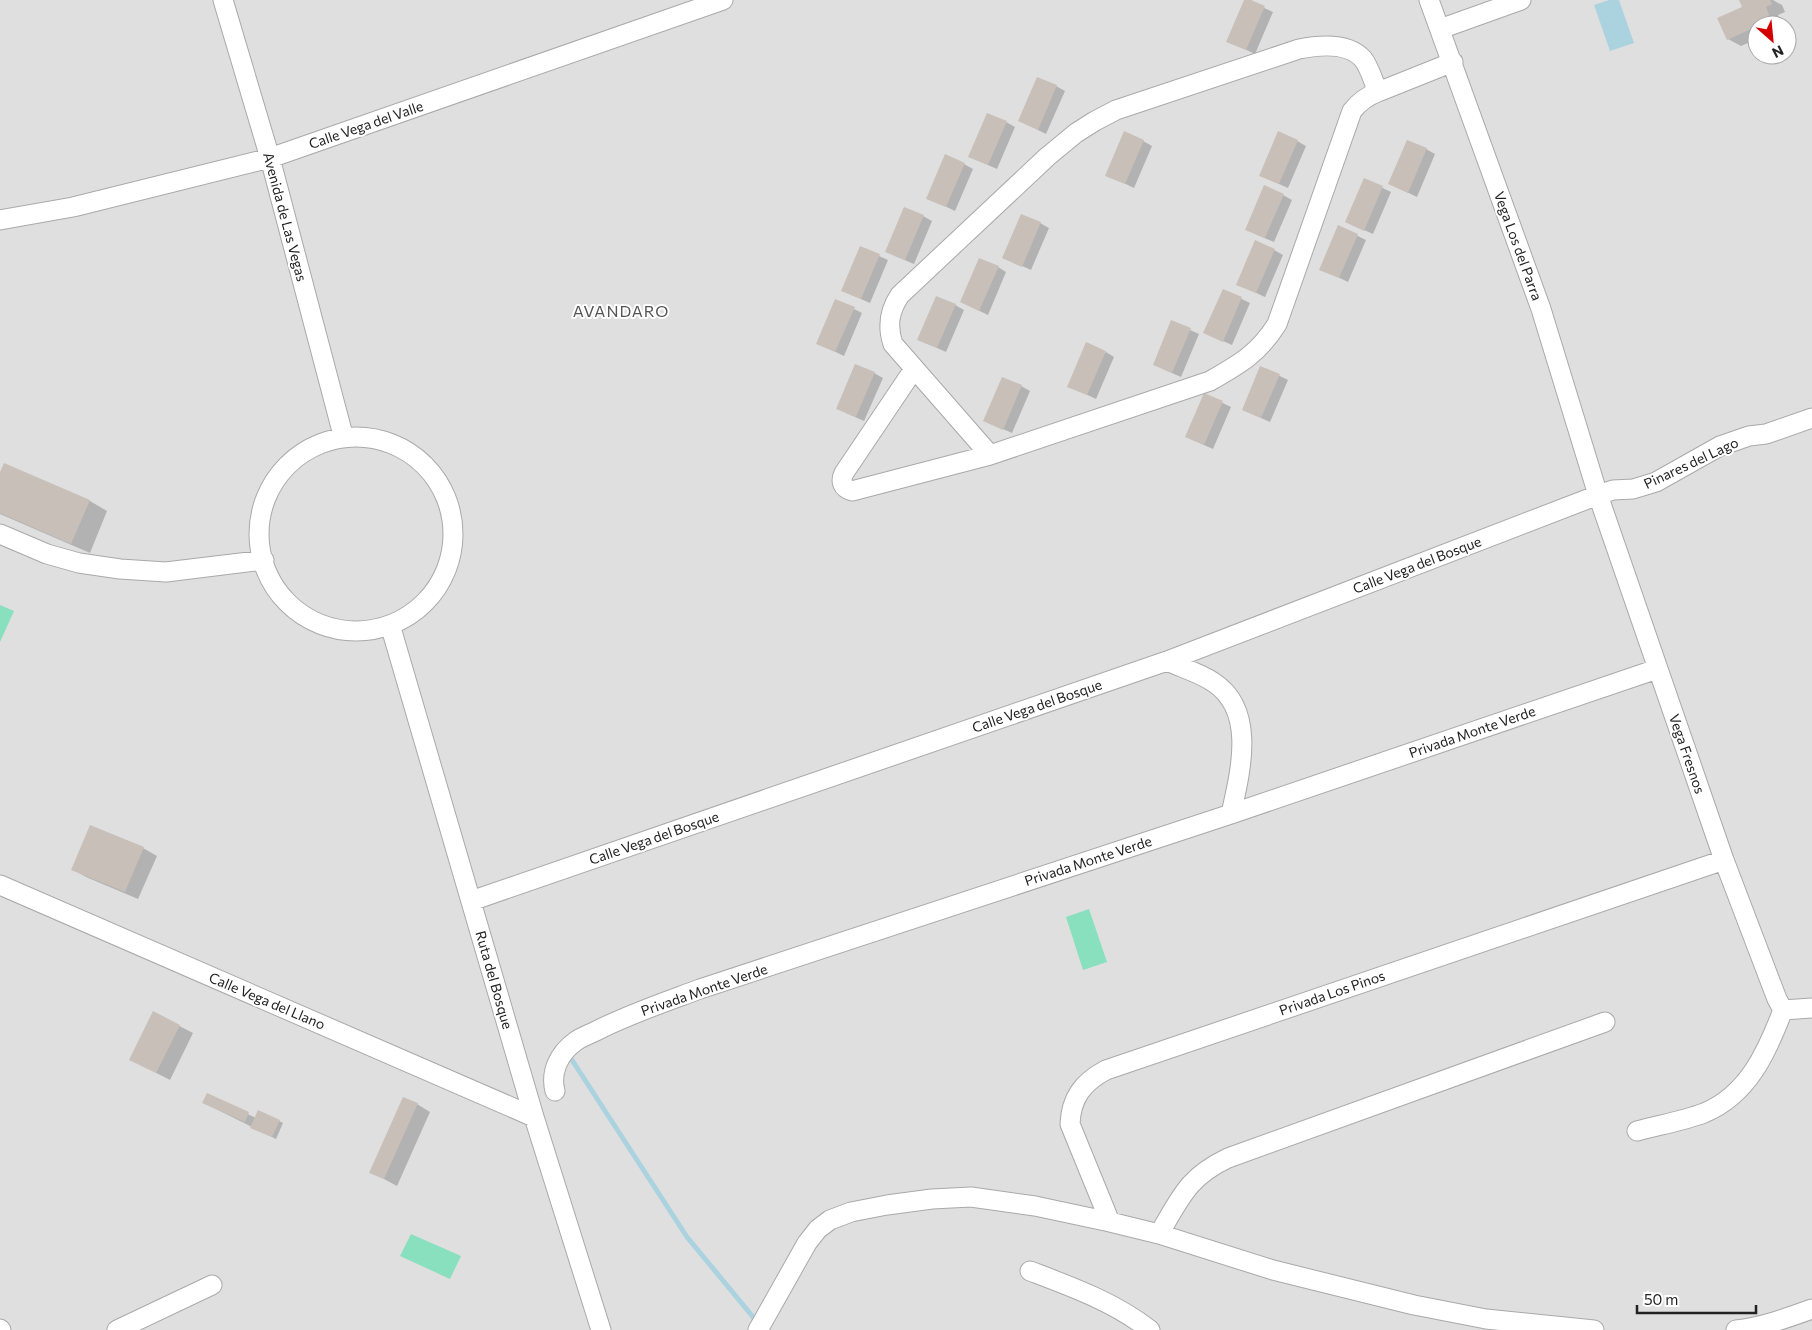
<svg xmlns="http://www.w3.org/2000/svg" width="1812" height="1330" font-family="Commissioner,sans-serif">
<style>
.residential{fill:#e0dfdf;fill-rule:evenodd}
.pitch{fill:#88e0be}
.water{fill:#aad3df}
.shadow{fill:#0003}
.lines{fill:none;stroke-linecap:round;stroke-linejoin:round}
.stream{stroke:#aad3df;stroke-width:5}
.building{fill:#c7bfb8}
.minor-casing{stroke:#a9a9a9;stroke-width:21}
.minor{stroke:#fff;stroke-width:19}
.labels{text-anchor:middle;stroke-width:4;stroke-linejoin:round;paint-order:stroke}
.street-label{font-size:14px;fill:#222;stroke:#fff}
.quarter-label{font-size:16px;letter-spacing:1px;fill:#555;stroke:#fff}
</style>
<rect width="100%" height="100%" fill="#f2efe9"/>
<!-- residential -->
<path class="residential" d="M0,0h1812v1330h-1812zM1757,25h30v30h-30z"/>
<!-- pitch -->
<path class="pitch" d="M0,605l14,6 -14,31z
M1089,909l18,53 -24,8 -17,-53z
M411,1234l50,22 -11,23 -50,-23z"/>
<!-- water -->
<path class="water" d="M1609,0h10l15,43 -24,8 -16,-46z"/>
<!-- shadow -->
<path class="shadow" d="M1246,0l27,12 -18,42 -27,-13z
M1741,0h32l9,5 3,7 -7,3 5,10h-26v14l-16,7 -13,-7 16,-31z
M1056,86l9,5 -19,43 -26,-13z
M1006,122l9,5 -18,42 -27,-12z
M1143,141l9,5 -18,42 -27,-13z
M1297,141l9,5 -18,42 -27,-12z
M1426,149l9,5 -18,43 -27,-13z
M964,164l9,5 -18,42 -27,-13z
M1364,179l27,13 -18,42 -27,-12z
M1283,195l9,5 -18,42 -19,-8z
M923,216l9,5 -18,43 -19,-8z
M1040,223l9,5 -18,42 -27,-12z
M1339,227l27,13 -18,42 -27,-13z
M861,248l27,12 -18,43 -18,-8z
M1274,250l9,5 -18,42 -28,-13z
M998,267l8,5 -18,43 -27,-13z
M1223,290l27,13 -18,42 -27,-12z
M955,305l9,5 -18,42 -27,-12z
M854,309l8,4 -18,43 -27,-13z
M1172,322l27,12 -18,43 -18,-8z
M1106,352l8,5 -18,42 -27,-13z
M1261,367l27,13 -18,42 -27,-12z
M874,373l9,5 -19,43 -18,-8z
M1021,386l9,5 -18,42 -27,-12z
M1204,394l27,13 -18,42 -27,-12z
M4,465l86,36 17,10 -17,42 -90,-39v-39z
M143,848l14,8 -19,43 -52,-22 -14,-8z
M154,1013l39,20 -23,47 -39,-20z
M207,1095l49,23 23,3 4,2 -7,16 -64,-32z
M417,1104l13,8 -33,74 -26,-14z"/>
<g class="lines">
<!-- stream -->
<path class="stream" d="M570,1057l117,180 71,86"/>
</g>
<!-- building -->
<path class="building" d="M1244,0h7l14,6 -19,44 -20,-8z
M1739,0h31l2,4 -6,3 5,13 -44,20 -10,-22 25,-11z
M1037,77l20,8 -19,45 -20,-9z
M987,113l20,8 -19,44 -20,-8z
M1124,131l20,9 -19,44 -20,-8z
M1278,131l20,9 -19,44 -20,-8z
M1407,140l20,8 -19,45 -20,-9z
M945,154l20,9 -19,44 -20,-8z
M1364,178l19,8 -19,45 -19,-9z
M1264,185l20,9 -19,44 -20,-8z
M904,207l20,8 -19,45 -20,-8z
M1021,214l20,8 -19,45 -20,-9z
M1338,225l20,9 -19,44 -20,-8z
M1255,240l20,9 -19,44 -20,-8z
M860,246l20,8 -19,45 -20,-8z
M979,258l20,8 -20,45 -19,-9z
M1223,289l19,8 -19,45 -20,-9z
M936,296l20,8 -19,44 -20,-8z
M835,299l20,8 -20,45 -19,-8z
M1171,320l20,8 -19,45 -19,-8z
M1086,342l20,9 -19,44 -20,-8z
M855,364l20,8 -19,45 -20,-8z
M1260,366l20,8 -19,44 -19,-8z
M1002,377l20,8 -19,45 -20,-9z
M1204,393l19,8 -19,44 -19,-8z
M4,463l86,37 -19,44 -71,-31v-41z
M90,825l54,22 -19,45 -54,-22z
M153,1011l27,14 -24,48 -27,-13z
M207,1093l42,19 -4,10 -43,-19z
M403,1097l15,6 -34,76 -15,-6z
M258,1110l22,10 -8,17 -22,-9z"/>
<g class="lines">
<!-- minor casing -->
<g class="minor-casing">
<path id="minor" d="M223,0l47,158 73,277
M1429,0l112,309 57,186 126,365 53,139 6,11
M1440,29l81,-29
M1378,92c-4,-9 -9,-26 -15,-33 -15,-17 -44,-14 -64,-10l-183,61 -21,11 -19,12 -29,24 -147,138c-11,16 -13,31 -7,49l97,111 220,-74c30,-17 49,-28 67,-57l75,-213c7,-9 15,-15 26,-19l75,-30
M0,220l73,-13 197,-49 453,-158
M914,369l-70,104c-4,8 -2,15 8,18l138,-36
M259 534a97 97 0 1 1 194 0a97 97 0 1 1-194 0Z
M0,534l47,20 32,9 41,6 46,3 98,-12
M391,628l143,489 67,213
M1167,661c15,7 33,12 46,21 44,28 27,91 18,132
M0,885l534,232
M471,901l696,-240 431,-166 15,-5 20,-1 23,-7 64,-36 29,-10 17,-2 46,-16
M1783,1010l29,-2
M555,1091c-5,-19 4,-38 21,-50 6,-4 14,-7 20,-10 33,-17 69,-29 104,-42l531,-175 426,-145
M1637,1131c22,-6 46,-10 67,-18 44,-18 63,-61 79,-103
M1110,1222l-40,-98c1,-26 13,-42 36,-54l618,-210
M1159,1234c22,-37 29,-57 69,-76l377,-136
M1030,1271c42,16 84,31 120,59
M0,1329l1,1
M117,1330l95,-45
M758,1330l49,-87 11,-14 12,-9 21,-8 36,-7 45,-6 39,-2 64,9 75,16 49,12 114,36 141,35 72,14 108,11
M1736,1330c26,-3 51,-12 76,-21"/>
</g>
<!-- minor -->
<use href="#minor" class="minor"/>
</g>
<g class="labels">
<!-- street labels -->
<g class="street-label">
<text transform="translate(366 125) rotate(-19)" y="5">Calle Vega del Valle</text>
<text transform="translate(285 217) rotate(75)" y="5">Avenida de Las Vegas</text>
<text transform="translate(1518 246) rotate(70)" y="5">Vega Los del Parra</text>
<text transform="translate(1691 463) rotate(-25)" y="5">Pinares del Lago</text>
<text transform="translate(1417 565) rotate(-21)" y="5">Calle Vega del Bosque</text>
<text transform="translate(1037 706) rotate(-19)" y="5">Calle Vega del Bosque</text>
<text transform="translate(1472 732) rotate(-19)" y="5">Privada Monte Verde</text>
<text transform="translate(1687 754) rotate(71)" y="5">Vega Fresnos</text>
<text transform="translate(654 838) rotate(-19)" y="5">Calle Vega del Bosque</text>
<text transform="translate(1088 861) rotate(-18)" y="5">Privada Monte Verde</text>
<text transform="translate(494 980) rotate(74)" y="5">Ruta del Bosque</text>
<text transform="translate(704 990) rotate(-19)" y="5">Privada Monte Verde</text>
<text transform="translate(1332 993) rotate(-19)" y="5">Privada Los Pinos</text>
<text transform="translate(267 1001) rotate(23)" y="5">Calle Vega del Llano</text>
</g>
<!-- quarter labels -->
<g class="quarter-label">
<text x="621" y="317">AVANDARO</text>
</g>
</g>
<!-- north arrow -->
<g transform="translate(1772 40) rotate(153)"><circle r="24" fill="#ffffff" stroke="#a7a7a7"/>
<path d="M0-4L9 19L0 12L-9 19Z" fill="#d40000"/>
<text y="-8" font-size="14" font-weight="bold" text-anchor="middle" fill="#222222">N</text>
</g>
<!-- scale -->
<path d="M1637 1305v8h119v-8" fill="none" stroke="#222222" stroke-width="2.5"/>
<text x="1644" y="1305" font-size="15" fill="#222222" stroke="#ffffff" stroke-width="4" paint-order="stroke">50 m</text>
</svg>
